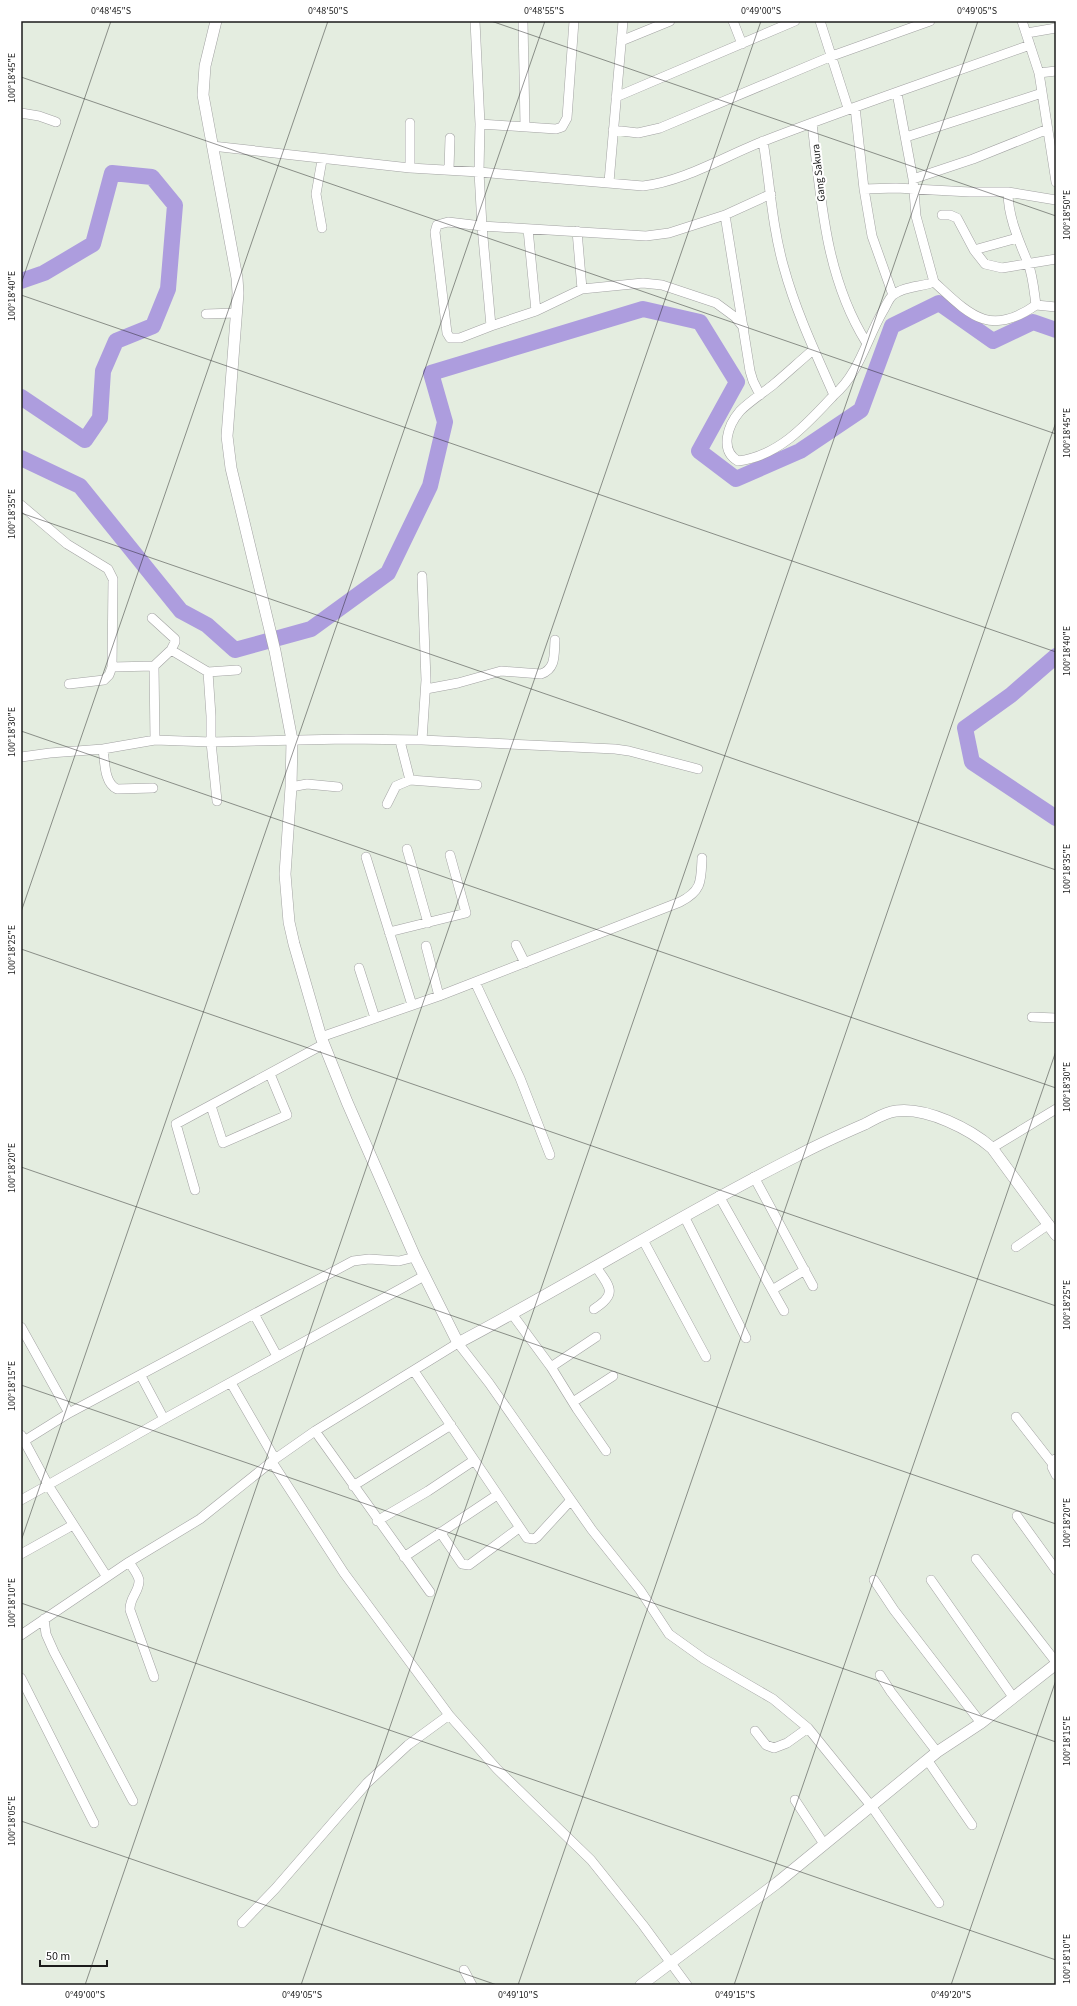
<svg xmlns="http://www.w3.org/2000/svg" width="1077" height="2006" font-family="'Source Sans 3',sans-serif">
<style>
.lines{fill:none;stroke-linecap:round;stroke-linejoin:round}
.river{stroke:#ad9dde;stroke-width:16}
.minor-casing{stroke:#a2a2a2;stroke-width:10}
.tertiary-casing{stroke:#a2a2a2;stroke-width:12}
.minor{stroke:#fff;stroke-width:9}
.tertiary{stroke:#fff;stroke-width:11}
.ticks{fill:none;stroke:#1b1b1b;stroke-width:1;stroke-opacity:0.45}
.labels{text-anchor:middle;stroke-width:4;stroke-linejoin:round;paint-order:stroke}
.street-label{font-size:11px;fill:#1b1b1b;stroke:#fff}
.neatline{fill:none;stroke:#1b1b1b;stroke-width:1.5}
.ticks-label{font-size:10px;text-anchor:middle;fill:#1b1b1b}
</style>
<rect width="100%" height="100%" fill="#e4ede0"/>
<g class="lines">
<!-- river -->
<path class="river" d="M21,281l23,-8 49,-29 19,-71 40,4 23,28 -7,84 -15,37 -37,15 -13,30 -3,47 -15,22 -64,-43
M21,458l59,28 101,125 26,14 28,25 76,-21 77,-56 42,-87 15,-64 -14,-49 212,-64 57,13 37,60 -38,69 37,28 64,-28 61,-41 31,-84 47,-23 54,38 40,-19 23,8
M1056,656l-45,39 -46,33 7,34 84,56"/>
<!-- minor casing -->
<g class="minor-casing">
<path id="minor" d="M523,21l2,105
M733,21l9,23
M820,21l28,87
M1022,21l17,52 17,109
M1027,33l29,-5
M621,41l49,-20
M1039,73l17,-2
M616,97l179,-76
M855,107l9,82 8,47 21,59
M21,113l18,3 17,6
M410,123v45
M812,123c9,76 13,153 54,219
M480,124l76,5 6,-2 5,-9 7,-97
M613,130l25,3 22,-5 172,-72 98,-35
M906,137l136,-44
M763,141c7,42 9,86 21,127 12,44 32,86 50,127 25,-21 33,-57 49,-84 3,-5 6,-13 10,-16 11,-9 29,-8 41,-13l-18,-66 -3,-37 -16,-86
M212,146l198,22 69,4 1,-48 -5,-103
M322,160l-6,34 6,34
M449,169l1,-31
M913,179l60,-20 75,-30
M609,182l14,-161
M864,189l32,-1 74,4h38l48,8
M725,215l46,-21
M942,215h8l7,3 17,32 11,14 17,4 54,-9
M528,229l8,82
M577,231l5,58
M974,250l43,-12
M934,282c35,32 55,56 102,23 -2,-14 -3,-29 -8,-42 -9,-22 -20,-46 -20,-71
M1036,305l20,2
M206,314l30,-1
M491,326l-31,12h-10l-3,-5 -12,-101 2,-7 11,-3 34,4 164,10 23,-3 56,-18 25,156 3,10 7,14
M744,328l-9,-11 -19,-14 -54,-18 -19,-2 -61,6 -46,22 -45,15 -9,-100 -3,-54 164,14c42,-5 82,-30 121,-45 88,-34 177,-64 266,-96
M813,350c-13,11 -26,23 -39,34 -11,9 -24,17 -34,27 -12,14 -21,39 -2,50 41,-5 69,-37 96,-66
M21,505l46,39 41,25 5,10 -1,88 42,-1
M152,618l23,21v3l-4,8 -17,16 1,74
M171,650l37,22 29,-2
M208,672l3,44v26l6,59
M69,684l35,-4 5,-5 3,-8
M426,689l32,-6 43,-12 40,3c15,-5 13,-19 14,-34
M422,740l4,-60 -4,-104
M400,741l10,39 67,5
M103,749c2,13 1,34 14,40l36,-1
M21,757l29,-4 53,-4 52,-9 56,2 135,-3 76,1 193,9 14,2 69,18
M291,787l16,-3 31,3
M387,804l9,-18 14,-6
M407,849l21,74
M366,857l46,148
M389,932l77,-19 -16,-58
M516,945l9,18
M426,946l13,50
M359,968l16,50
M475,982l45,96 30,77
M1032,1017l24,1
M321,1037l118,-41 241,-94c22,-11 21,-21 22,-44
M211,1106l12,37 64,-28 -17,-41
M992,1148l64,-39
M754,1177l59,109
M195,1190l-19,-66 148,-80
M719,1196l65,115
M684,1216l62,122
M643,1240l63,117
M1016,1247l33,-23
M772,1290l33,-20
M594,1309c24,-15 16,-22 2,-42
M254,1314l23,42
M512,1314l39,53 26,42 29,42
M21,1327l48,86
M551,1367l45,-30
M414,1371l113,167 7,1 3,-2 34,-37
M141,1376l23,43
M231,1383l44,76
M573,1402l40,-26
M1016,1417l36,46
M315,1431l115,161
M21,1435l27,50 116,-66 260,-143
M24,1441l45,-28 284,-152 16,-2 30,2 16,-4
M1055,1459l-3,8 4,8
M272,1462l72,111 105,142 48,54 94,91 52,65 44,60
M353,1486l98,-61
M21,1500l27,-15 59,92
M1017,1516l39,54
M377,1521l51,-30 45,-30
M440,1532l22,32 7,1 50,-37
M21,1554l52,-29
M404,1557l93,-62
M976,1559l80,103
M129,1562c3,5 9,12 10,18 1,11 -10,18 -9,30l24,67
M874,1580l20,30 87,113
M931,1580l82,117
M44,1619l2,15 8,18 79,149
M21,1635l108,-73 71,-43 75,-60 40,-28 143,-88 31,40 103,147 48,60 29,44 35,25 69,40 35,29 64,79 67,96
M880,1675l11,17 46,60
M21,1678l73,145
M755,1731l11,14 8,3 13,-5 21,-15
M928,1761l44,64
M795,1800l29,44
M242,1923l33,-34 92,-106 41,-38 41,-30
M464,1970l8,15"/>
</g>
<!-- tertiary casing -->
<g class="tertiary-casing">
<path id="tertiary" d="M216,21l-11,45 -2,29 34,183 1,15 -11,143 4,32 44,183 17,89 -1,47 -6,87 4,48 5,22 27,93 26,65 68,155 43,86c114,-60 223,-129 339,-187 22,-12 45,-22 68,-32 10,-5 20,-12 31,-13 31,-4 74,18 96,37l64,87
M641,1985l136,-102 160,-131 44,-29 75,-59"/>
</g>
<!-- minor -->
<use href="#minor" class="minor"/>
<!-- tertiary -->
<use href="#tertiary" class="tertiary"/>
</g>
<!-- ticks -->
<path class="ticks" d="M491,21l565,195M21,77l1035,357M21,284l90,-263M21,295l1035,357M21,513l1035,357M21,731l1035,357M21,912l307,-891M21,949l1035,357M21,1167l1035,357M21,1385l1035,357M21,1541l524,-1520M21,1603l1035,357M21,1821l476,164M85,1985l676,-1964M301,1985l677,-1964M518,1985l538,-1563M734,1985l322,-934M951,1985l105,-305"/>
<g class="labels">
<!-- street labels -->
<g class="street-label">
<text transform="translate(818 173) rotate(-96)" y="4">Gang Sakura</text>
</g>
</g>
<!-- border -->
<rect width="1077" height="2006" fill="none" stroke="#ffffff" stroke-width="44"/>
<!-- scale -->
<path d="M40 1960v6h67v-6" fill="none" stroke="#1b1b1b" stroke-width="2"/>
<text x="46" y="1960" font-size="12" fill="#1b1b1b" stroke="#ffffff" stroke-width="3" paint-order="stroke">50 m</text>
<rect x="22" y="22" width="1033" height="1962" class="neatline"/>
<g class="ticks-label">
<text x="111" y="14">0°48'45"S</text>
<text x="328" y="14">0°48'50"S</text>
<text x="544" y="14">0°48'55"S</text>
<text x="761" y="14">0°49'00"S</text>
<text x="977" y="14">0°49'05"S</text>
<text transform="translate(11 78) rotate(-90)" y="4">100°18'45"E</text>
<text transform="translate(1066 215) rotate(-90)" y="4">100°18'50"E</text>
<text transform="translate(11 296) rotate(-90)" y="4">100°18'40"E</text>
<text transform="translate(1066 433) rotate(-90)" y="4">100°18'45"E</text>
<text transform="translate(11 514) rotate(-90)" y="4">100°18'35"E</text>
<text transform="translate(1066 651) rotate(-90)" y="4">100°18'40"E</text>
<text transform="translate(11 732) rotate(-90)" y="4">100°18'30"E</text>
<text transform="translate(1066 869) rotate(-90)" y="4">100°18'35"E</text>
<text transform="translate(11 950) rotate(-90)" y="4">100°18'25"E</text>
<text transform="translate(1066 1087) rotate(-90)" y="4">100°18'30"E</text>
<text transform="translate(11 1168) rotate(-90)" y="4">100°18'20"E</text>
<text transform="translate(1066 1305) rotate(-90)" y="4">100°18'25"E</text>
<text transform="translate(11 1386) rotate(-90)" y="4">100°18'15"E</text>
<text transform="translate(1066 1523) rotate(-90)" y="4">100°18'20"E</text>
<text transform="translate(11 1603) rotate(-90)" y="4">100°18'10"E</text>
<text transform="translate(1066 1741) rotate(-90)" y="4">100°18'15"E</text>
<text transform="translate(11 1821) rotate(-90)" y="4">100°18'05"E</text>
<text transform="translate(1066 1959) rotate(-90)" y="4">100°18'10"E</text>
<text x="85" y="1998">0°49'00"S</text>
<text x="302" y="1998">0°49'05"S</text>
<text x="518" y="1998">0°49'10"S</text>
<text x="735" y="1998">0°49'15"S</text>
<text x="951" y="1998">0°49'20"S</text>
</g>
</svg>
